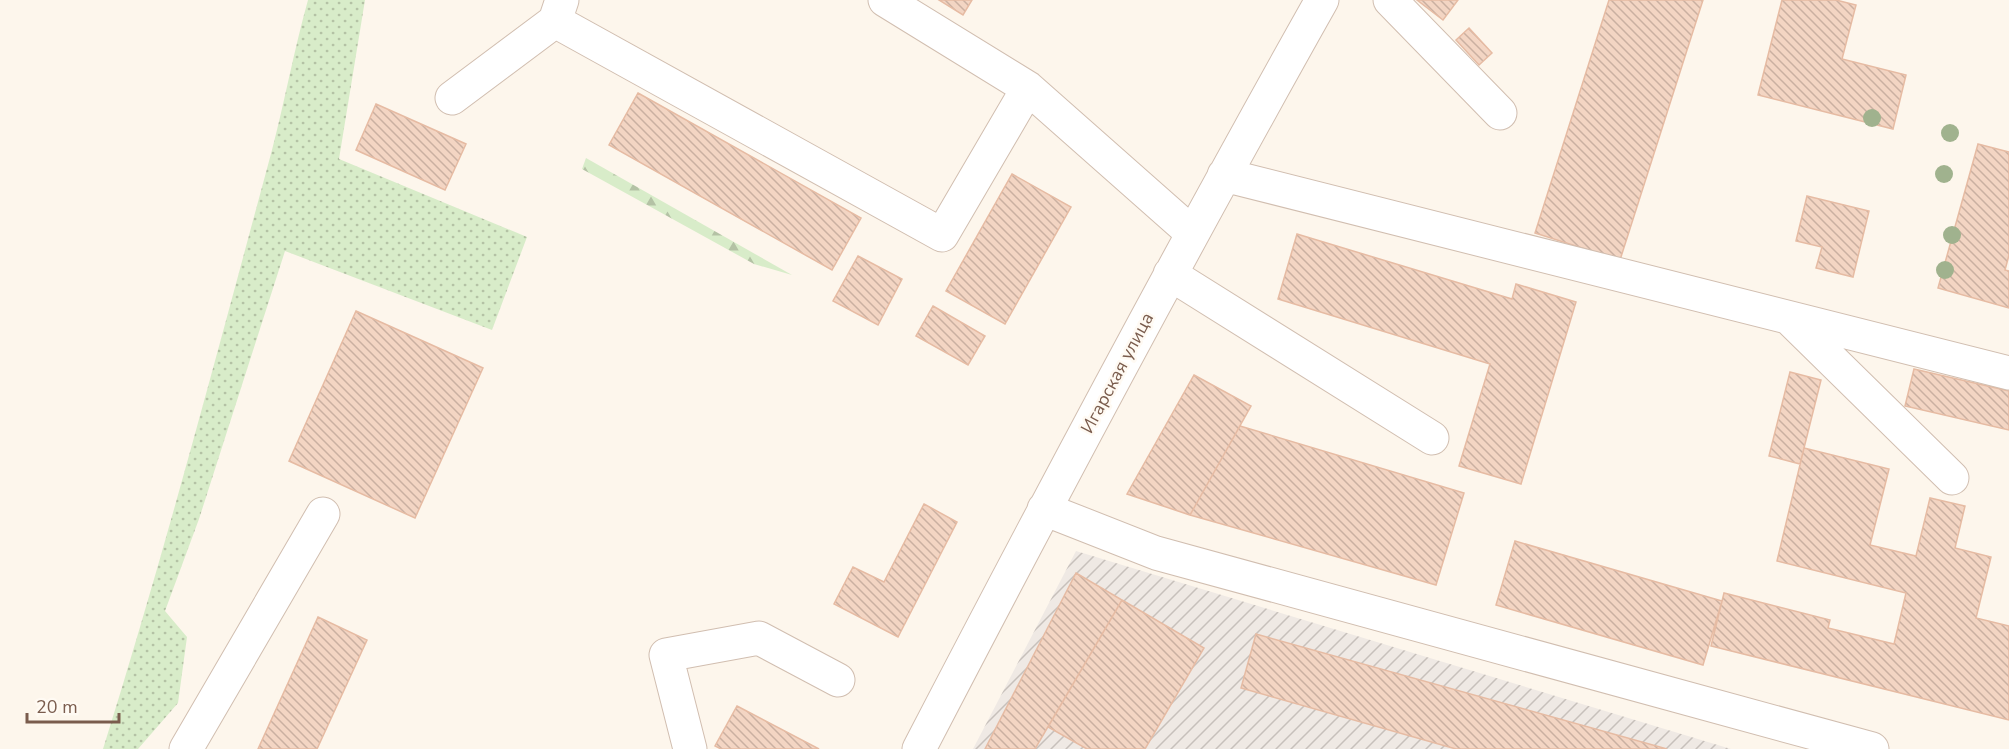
<svg xmlns="http://www.w3.org/2000/svg" width="2009" height="749" font-family="'Nunito Sans',sans-serif">
<style>
.industrial{fill:url(#industrial-furrows)}
.grass{fill:url(#grass-dots)}
.forest{fill:url(#forest-firs)}
.building{fill:url(#building-back-hatch);stroke:#e6bba3;stroke-width:1.5}
.lines{fill:none;stroke-linecap:round;stroke-linejoin:round}
.minor-casing{stroke:#d1beb0;stroke-width:35}
.minor{stroke:#fff;stroke-width:33}
.tree{fill:#a0b28e}
.labels{text-anchor:middle;stroke-width:5;stroke-linejoin:round;paint-order:stroke}
.street-label{font-size:18px;fill:#7a5c4d;stroke:#fffaf3}
</style>
<defs>
<pattern id="industrial-furrows" width="10" height="10" patternUnits="userSpaceOnUse" patternTransform="scale(1.5)"><rect width="10" height="10" fill="#efe9e4"/><path d="M-1 1l2-2M0 10L10 0M9 11l2-2" fill="none" stroke="#c7c0bb"/></pattern>
<pattern id="grass-dots" width="8" height="8" patternUnits="userSpaceOnUse" patternTransform="scale(1.5)"><rect width="8" height="8" fill="#d8ecc9"/><path d="M2 2h.1M6 6h.1" fill="none" stroke="#b4c2a5" stroke-width="1.8" stroke-linecap="round"/></pattern>
<pattern id="forest-firs" width="22" height="20" patternUnits="userSpaceOnUse" patternTransform="scale(1.5)"><rect width="22" height="20" fill="#d8ecc9"/><path d="M5 1l3.5 6h-7zM16 11l3.5 6h-7z" fill="#b4c2a5"/></pattern>
<pattern id="building-back-hatch" width="6" height="6" patternUnits="userSpaceOnUse" patternTransform="scale(1.5)"><rect width="6" height="6" fill="#f3d5c3"/><path d="M-1 5l2 2M0 0l6 6M5-1l2 2" fill="none" stroke="#cab0a1"/></pattern>
</defs>
<rect width="100%" height="100%" fill="#fdf6ec"/>
<!-- industrial -->
<path class="industrial" d="M1076,551l655,198h-758z"/>
<!-- grass -->
<path class="grass" d="M308,0h57l-26,159 188,78 -35,93 -207,-79 -86,268 -34,92 22,26 -9,66 -40,46h-35c62,-198 115,-399 169,-599 13,-50 22,-100 36,-150z"/>
<!-- forest -->
<path class="forest" d="M586,158l206,117 -38,-11 -172,-95z"/>
<!-- building -->
<path class="building" d="M939,0h33l-9,15z
M1417,0h41l-15,20z
M1609,0h94l-83,260 -85,-27z
M1782,0h54l20,5 -14,54 64,16 -13,54 -135,-34z
M1469,28l23,25 -13,12 -23,-25z
M638,93l223,125 -29,52 -223,-125z
M376,104l90,40 -21,46 -89,-40z
M1978,144l31,8v103l-4,15 4,1v37l-71,-20z
M1012,174l59,33 -66,117 -59,-33z
M1807,196l62,15 -16,66 -37,-9 6,-21 -26,-6z
M1297,234l215,65 4,-15 60,18 -55,182 -62,-18 31,-102 -212,-65z
M858,256l44,23 -24,46 -45,-24z
M933,306l52,30 -17,29 -52,-29z
M356,311l127,57 -68,150 -126,-57z
M1914,369l95,22v39l-104,-24z
M1790,372l31,8 -21,84 -31,-8z
M1194,375l57,31 -61,109 -63,-21z
M1240,426l224,67 -28,92 -246,-70z
M1804,448l85,21 -19,76 46,11 14,-58 35,8 -10,42 36,9 -15,61 33,8v94l-298,-74 13,-53 106,27 -2,8 66,16 12,-51 -129,-32z
M924,504l33,18 -59,115 -64,-33 19,-37 31,15z
M1515,541l207,60 -19,64 -207,-60z
M1076,573l46,27 -87,149h-50z
M1122,600l82,48 -59,101h-58l-39,-22z
M318,617l49,23 -50,109h-59z
M1256,634l411,115h-211l-215,-61z
M737,706l82,43h-98l-6,-3z"/>
<g class="lines">
<!-- minor casing -->
<g class="minor-casing">
<path id="minor" d="M562,0l-7,21 387,214 86,-147
M885,0l143,88 164,145
M1390,0l110,113
M452,98l103,-77
M1224,175l785,198
M1170,274l262,164
M1790,319l162,159
M1044,509l112,44 716,196
M186,749l137,-235
M690,749l-24,-94 93,-17 79,42
M919,749c131,-252 264,-502 403,-749"/>
</g>
<!-- minor -->
<use href="#minor" class="minor"/>
</g>
<!-- trees -->
<g class="tree">
<circle cx="1872" cy="118" r="9"/>
<circle cx="1950" cy="133" r="9"/>
<circle cx="1944" cy="174" r="9"/>
<circle cx="1952" cy="235" r="9"/>
<circle cx="1945" cy="270" r="9"/>
</g>
<g class="labels">
<!-- street labels -->
<g class="street-label">
<text transform="translate(1117 373) rotate(-62)" y="6">Игарская улица</text>
</g>
</g>
<!-- scale -->
<path d="M27 713v9h92v-9" fill="none" stroke="#7a5c4d" stroke-width="3"/>
<text x="36" y="713" font-size="18" fill="#7a5c4d" stroke="#fffaf3" stroke-width="4.5" paint-order="stroke">20 m</text>
</svg>
